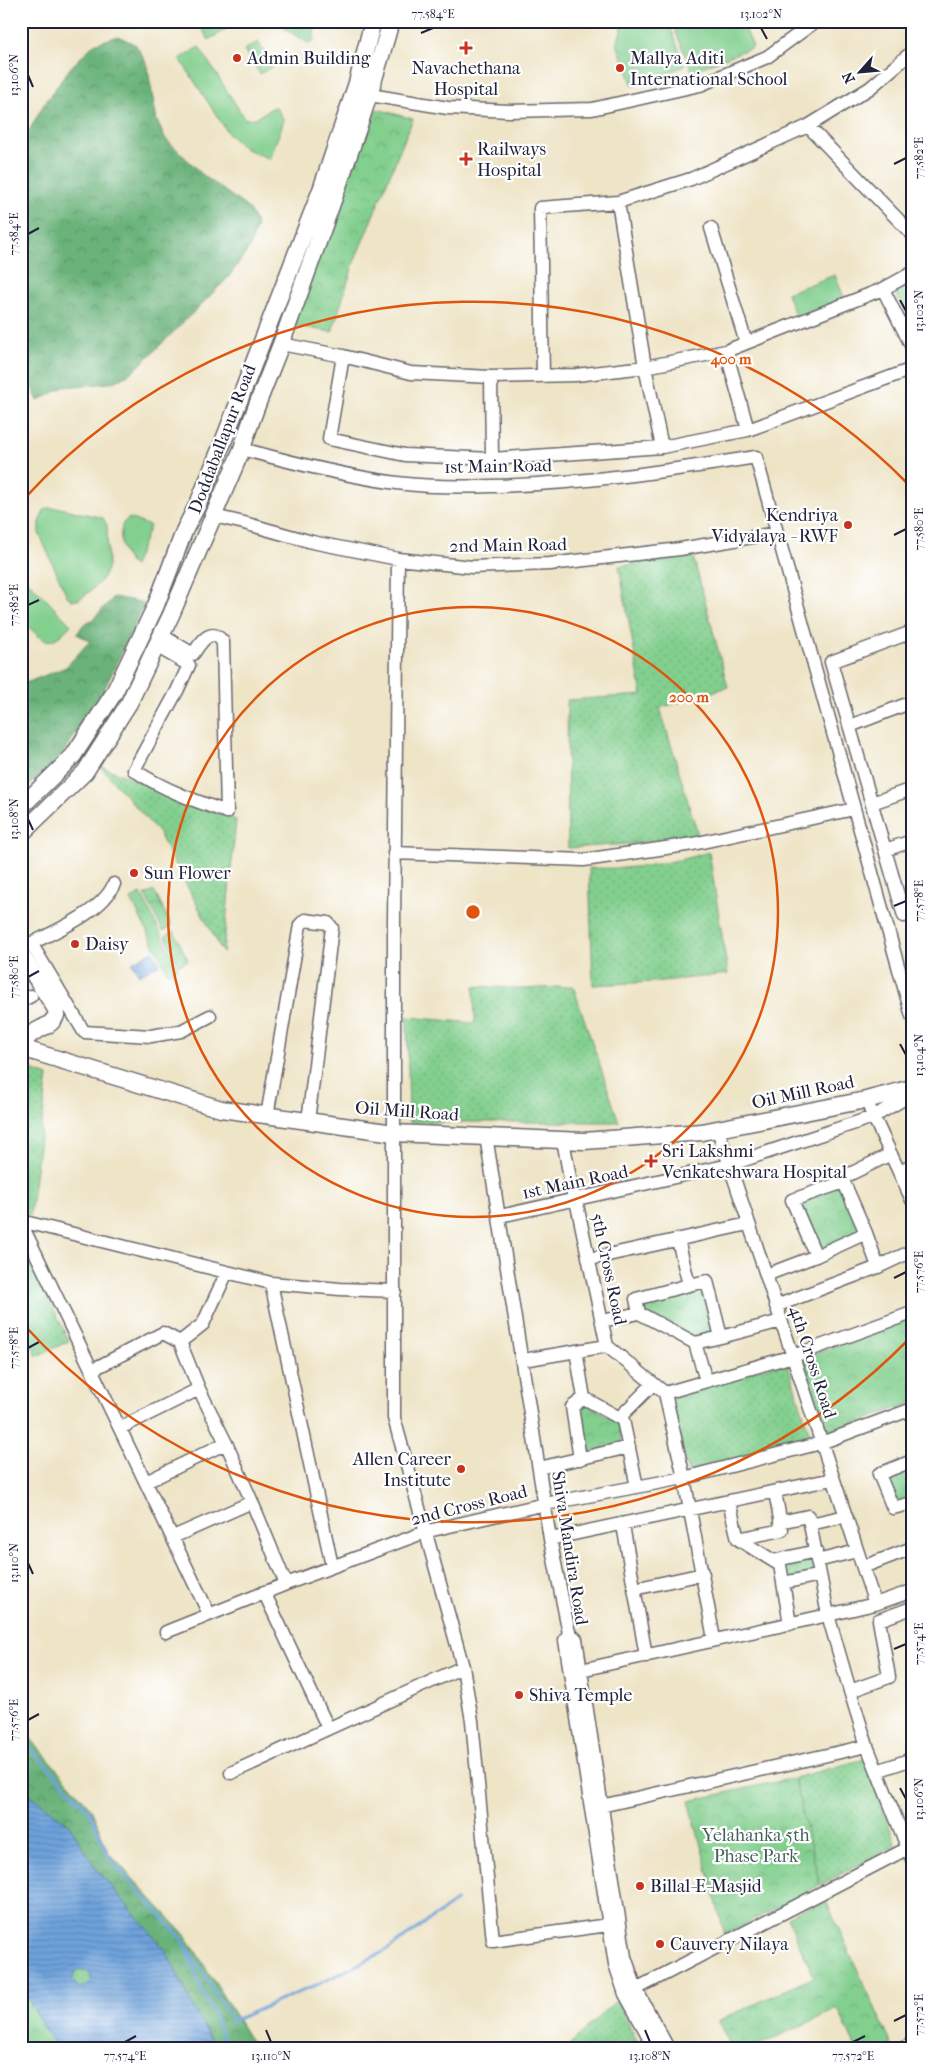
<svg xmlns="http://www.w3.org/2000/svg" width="933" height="2069" font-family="'IM FELL French Canon',serif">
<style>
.grass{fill:url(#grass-dots);stroke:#527864}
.forest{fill:url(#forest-crowns);stroke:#466a5a}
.park{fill:url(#park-crowns);stroke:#527864}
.garden{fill:#82cf8e;stroke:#527864}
.water{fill:url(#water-rules);stroke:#48628b;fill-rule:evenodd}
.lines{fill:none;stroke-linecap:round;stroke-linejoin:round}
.stream{stroke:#6ea2db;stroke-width:3}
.minor-casing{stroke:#69666c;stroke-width:15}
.major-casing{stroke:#69666c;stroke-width:19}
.minor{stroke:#fff;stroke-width:12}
.major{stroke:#fff;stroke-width:16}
.ticks{fill:none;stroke:#22223b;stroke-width:2}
.ring{fill:none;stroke:#de560e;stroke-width:2.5}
.poi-dot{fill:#c8321e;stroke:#fff;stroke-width:2}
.labels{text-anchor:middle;stroke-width:4.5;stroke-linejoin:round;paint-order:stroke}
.poi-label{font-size:18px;fill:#22223b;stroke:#fff;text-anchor:start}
.street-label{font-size:18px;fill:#22223b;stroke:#fff}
.park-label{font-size:18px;fill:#445f58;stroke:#fff}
.centre{fill:#de560e;stroke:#fff;stroke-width:2.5}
.ring-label{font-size:15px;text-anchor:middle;font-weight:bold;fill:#de560e;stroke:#fff;stroke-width:4.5;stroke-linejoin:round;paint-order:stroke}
.neatline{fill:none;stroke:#22223b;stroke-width:2}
.ticks-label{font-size:12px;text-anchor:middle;fill:#22223b}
</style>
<defs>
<pattern id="grass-dots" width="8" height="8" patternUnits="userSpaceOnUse" patternTransform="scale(1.25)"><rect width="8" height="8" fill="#82cf8e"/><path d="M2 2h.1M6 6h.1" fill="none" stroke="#70b17b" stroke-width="1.8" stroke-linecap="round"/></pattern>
<pattern id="forest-crowns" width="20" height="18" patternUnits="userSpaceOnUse" patternTransform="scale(1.25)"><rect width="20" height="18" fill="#69b279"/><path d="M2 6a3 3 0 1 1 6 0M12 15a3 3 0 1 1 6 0" fill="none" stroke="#569064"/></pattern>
<pattern id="park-crowns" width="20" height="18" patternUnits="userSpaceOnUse" patternTransform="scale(1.25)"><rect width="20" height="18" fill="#82cf8e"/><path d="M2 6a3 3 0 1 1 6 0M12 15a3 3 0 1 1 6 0" fill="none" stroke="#70b17b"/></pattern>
<pattern id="water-rules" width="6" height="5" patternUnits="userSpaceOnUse" patternTransform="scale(1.25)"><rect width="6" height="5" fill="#6ea2db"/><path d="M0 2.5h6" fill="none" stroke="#5a84b3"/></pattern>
</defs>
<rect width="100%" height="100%" fill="#fff"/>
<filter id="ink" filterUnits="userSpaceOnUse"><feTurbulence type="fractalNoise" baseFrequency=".02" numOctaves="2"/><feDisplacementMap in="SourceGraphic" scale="10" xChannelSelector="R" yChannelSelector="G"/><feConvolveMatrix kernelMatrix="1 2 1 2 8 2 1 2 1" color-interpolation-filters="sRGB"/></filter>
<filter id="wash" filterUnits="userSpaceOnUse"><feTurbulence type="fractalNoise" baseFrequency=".0096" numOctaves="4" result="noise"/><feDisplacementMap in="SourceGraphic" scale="20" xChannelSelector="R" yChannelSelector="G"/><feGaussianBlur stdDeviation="1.12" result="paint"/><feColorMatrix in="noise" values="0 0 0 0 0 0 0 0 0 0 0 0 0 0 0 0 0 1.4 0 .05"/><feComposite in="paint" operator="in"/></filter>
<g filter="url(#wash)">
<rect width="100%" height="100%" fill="#eee4c6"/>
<!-- grass -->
<path class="grass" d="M693,556l35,131 -68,21 38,127 -70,9 -60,4 -1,-148 75,-5 -23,-129z
M100,766l136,54 -13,133 -65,-121z
M709,852l19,122 -75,8 -60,3 -4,-117c42,2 80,-4 120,-16z
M474,986l52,3 47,-3 46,136h-210l-2,-105 68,6z
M21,1066l27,10 -18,140 -9,-2z
M21,1240l48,101 -32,15 -16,-34z
M787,1362l24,76 -123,34 -19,-79z
M865,1759l31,86 -76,40 -26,-107z
M73 1978a9 9 0 1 1 18 0a9 9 0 1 1-18 0Z
M617,2000l23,48h-69l-3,-2z"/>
<!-- forest -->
<path class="forest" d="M118,36l18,9 11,19 10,57 8,17 38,37 46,34 8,16 -7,22 -22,31 -91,90 -16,11 -12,4 -45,4 -26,14 -11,-26 -6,-19v-211l23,-41 27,-37 23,-23z
M114,597l31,6 -41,87 -40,62 -43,41v-108l45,-18 24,-26 -13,-7 6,-9 10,-6z
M21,1727l71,83 16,42 79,85 68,111h-39l-17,-29 -33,-68 -69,-81 -28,-46 -48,-36z"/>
<!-- park -->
<path class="park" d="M377,109l36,10 -59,143 -22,70 -48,-8z
M154,891l18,35 -9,5 -18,-36z
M141,894l37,74 -10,5 -37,-74z
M174,931l14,29 -9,5 -14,-29z
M842,1184l21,46 -45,21 -21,-50z
M705,1284l13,50 -22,5 -53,-27 -3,-12z
M912,1317v86l-84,30 -26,-75z
M585,1402l33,20 5,24 -39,7 -8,-44z
M912,1465v34l-17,5 -11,-29z
M811,1554l5,20 -29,7 -5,-20z
M794,1778l26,107 -95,50 -36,-134z
M825,1899l67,146 -6,3h-30l-18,-39 -86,39h-21l-13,-27 96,-44 -27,-60z
M21,1986l34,62h-34z"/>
<!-- garden -->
<path class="garden" d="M197,21h24l5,8 -17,11z
M289,21h25v20l-4,3 -25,-15 -1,-2z
M624,21h118l11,26 -61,24 -18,-43 -3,1 14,37 -52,20 -16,-42z
M258,42l15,24 -13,8 -16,-24z
M199,47l46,72 11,-1 19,-12 9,14 -14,39 -24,-10 -16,-13 -50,-77z
M835,275l10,25 -49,18 -9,-25z
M912,283v43l-18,-35z
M49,508h11l43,10 4,7 1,41c-3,14 -19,27 -30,34h-6l-5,-4 -28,-63v-11l6,-13z
M129,518l21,8 -16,40c-13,-10 -16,-28 -11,-43z
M21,574l50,51c-25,27 -27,15 -50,-5z"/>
<!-- water -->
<path class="water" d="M153,951l7,13 -21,11 -7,-13z
M21,1788l48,36 28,46 69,81 33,68 17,29h-161l-34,-62zM80,1969l7,2 4,5 -2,7 -5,4 -7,-1 -4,-6 1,-7z"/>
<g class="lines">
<!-- stream -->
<path class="stream" d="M21,1738l69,74 18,45 75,83 19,51 13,25 6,19 8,13
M188,1949l44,72 89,-38 66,-33 69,-49"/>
</g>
</g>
<g filter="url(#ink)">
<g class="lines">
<!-- minor casing -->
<g class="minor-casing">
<path id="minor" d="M370,95l78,13 61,3 83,-2 108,-24 67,-28 49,-36
M808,126l104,108
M711,228l35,115
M883,289l29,58
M281,344l62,12 68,17 80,4 85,-2 69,-8 81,-16 157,-62 29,-16
M726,351l22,79
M343,356l-14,83 76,16 87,4 170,-12 86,-17 164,-61
M543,375l-3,-167 78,-6
M491,377l1,82
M662,447l-17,-80 -27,-165 73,-23 117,-53 62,-38 42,-36
M242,449c51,14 102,27 155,34 31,4 64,4 95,3 89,-2 176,-15 264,-29l156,559
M214,516l30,7 68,19 86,17 74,8 78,-3 130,-15 97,-16
M398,559l-4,362v497l69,249 9,54 21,220 115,-16
M912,632l-81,30 73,254 8,-3
M156,646l33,19 -12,26 -43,79c28,19 61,31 93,42l-4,-170c-13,-17 -23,2 -30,12l-32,-19
M850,726l62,-24
M872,803l40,-14
M885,850l27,-9
M394,853l190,7 109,-16 161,-35
M31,943l53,89 67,4 30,-5 29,-15
M24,947c27,-14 78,-34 90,-63
M21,1001l10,-5
M870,1109l42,91
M267,1116l33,-191 5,-5 23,3 4,5 -24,193
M718,1130l157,474
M486,1136l64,403 19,94 -4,7 50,324 10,30 30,54
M563,1140l11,60
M899,1172l13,-6
M576,1200l31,146
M500,1216l229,-51 144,-48 39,-23
M21,1221l250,62 69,6 55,2
M21,1223l188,391
M866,1233l-24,-55 49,-24
M678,1240l11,45 18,-4 14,56 60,-16
M816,1256l-24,-56 52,-18
M590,1259l158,-35
M766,1275l50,-19 50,-23 12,34
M271,1283l61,283
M776,1306l102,-39 34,-16
M639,1313l-3,-14 53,-14
M602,1321l37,-8 56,30 11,38
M695,1343l26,-6
M607,1346l58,47 19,85 30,161
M576,1351l8,47
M523,1360l84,-14
M92,1370l71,-37 17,9
M665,1393l128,-37 119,-43
M584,1398l39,22 14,67
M619,1418l34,-34
M120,1428l79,-39 -19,-47 23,-18 24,-52
M580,1459l-8,-52 12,-9
M912,1461l-33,13 14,34 19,-5
M539,1468l90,-21
M146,1482l80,-39
M252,1502l34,82
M729,1502l9,37 42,26 10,59
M846,1516l-36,8 18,91 22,76 17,55 45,113
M780,1522l28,-6 2,8
M623,1525l23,131
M173,1537l79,-35 -26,-59 -27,-54
M550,1539l283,-60
M738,1539l44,-9 -7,-38
M773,1561l43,-10
M817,1561l40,-10
M863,1567l49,-19
M783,1583l37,-8
M634,1589l69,-15
M264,1592l64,136
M166,1632l120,-48 142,-53 117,-27 139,-26 137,-35 91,-34
M569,1633l7,6 49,318 11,32 32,59
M581,1670l247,-55 47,-11 37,-13
M850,1691l39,-14 -10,-57 33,-12
M877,1771l35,-12
M231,1773l232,-106
M592,1808l275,-62
M630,1992l282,-146
M903,2048l9,-4"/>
</g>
<!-- major casing -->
<g class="major-casing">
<path id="major" d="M21,807l52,-51 41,-63 42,-88 29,-76 13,-25 27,-67 96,-247 36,-107 16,-62
M21,834l64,-62 44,-69 42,-88 71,-166c11,-38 27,-73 41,-110 38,-106 78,-210 108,-318
M21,954l36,57c-2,19 -27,16 -32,31l3,8 193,59 173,24 190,8 118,-9 164,-32 46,-12"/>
</g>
<!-- minor -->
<use href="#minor" class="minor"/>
<!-- major -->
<use href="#major" class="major"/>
</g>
</g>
<!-- ticks -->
<path class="ticks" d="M761,28l6,11M421,33l12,-5M28,75l5,12M894,164l12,-6M28,234l11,-6M900,300l6,11M894,535l12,-6M28,605l11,-5M28,819l5,11M894,906l12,-5M28,977l11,-6M900,1044l6,11M894,1278l12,-6M28,1348l11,-6M28,1563l5,11M894,1649l12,-5M28,1720l11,-6M900,1788l6,11M894,2021l12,-6M266,2030l5,12M645,2030l5,12M125,2042l11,-6M853,2042l12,-6"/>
<!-- distance rings -->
<g class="ring">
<circle cx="473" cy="912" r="305"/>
<path d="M908 1340A610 610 0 0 1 23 1324M23 500A610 610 0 0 1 908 484"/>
</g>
<!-- markers -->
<g class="poi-dot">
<path d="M463.5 40.5h5v5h5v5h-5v5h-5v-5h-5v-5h5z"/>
<circle cx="237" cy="58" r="5"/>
<circle cx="620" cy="68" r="5"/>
<path d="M463.5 151.5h5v5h5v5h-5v5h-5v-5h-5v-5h5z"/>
<circle cx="848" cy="525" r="5"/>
<circle cx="134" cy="873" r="5"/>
<circle cx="75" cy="944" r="5"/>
<path d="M648.5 1153.5h5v5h5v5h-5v5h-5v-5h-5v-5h5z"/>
<circle cx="461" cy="1469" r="5"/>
<circle cx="519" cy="1695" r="5"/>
<circle cx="640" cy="1886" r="5"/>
<circle cx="660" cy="1944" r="5"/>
</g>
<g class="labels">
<!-- poi labels -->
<g class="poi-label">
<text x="247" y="64">Admin Building</text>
<text x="630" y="64">Mallya Aditi<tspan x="630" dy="21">International School</tspan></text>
<text x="466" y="74" text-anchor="middle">Navachethana<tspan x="466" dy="21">Hospital</tspan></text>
<text x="477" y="155">Railways<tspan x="477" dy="21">Hospital</tspan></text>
<text x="838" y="521" text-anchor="end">Kendriya<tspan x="838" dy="21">Vidyalaya - RWF</tspan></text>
<text x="144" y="879">Sun Flower</text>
<text x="85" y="950">Daisy</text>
<text x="662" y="1157">Sri Lakshmi<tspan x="662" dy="21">Venkateshwara Hospital</tspan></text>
<text x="451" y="1465" text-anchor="end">Allen Career<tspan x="451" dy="21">Institute</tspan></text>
<text x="529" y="1701">Shiva Temple</text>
<text x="650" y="1892">Billal-E-Masjid</text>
<text x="670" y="1950">Cauvery Nilaya</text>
</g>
<!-- street labels -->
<g class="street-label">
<text transform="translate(222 439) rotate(-69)" y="6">Doddaballapur Road</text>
<text transform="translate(498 466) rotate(-1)" y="6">1st Main Road</text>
<text transform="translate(508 545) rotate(-1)" y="6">2nd Main Road</text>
<text transform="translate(803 1092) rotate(-12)" y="6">Oil Mill Road</text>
<text transform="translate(407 1111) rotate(4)" y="6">Oil Mill Road</text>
<text transform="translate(575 1182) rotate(-12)" y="6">1st Main Road</text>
<text transform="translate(609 1269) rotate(78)" y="6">5th Cross Road</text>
<text transform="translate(813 1362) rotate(72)" y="6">4th Cross Road</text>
<text transform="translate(469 1505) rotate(-14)" y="6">2nd Cross Road</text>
<text transform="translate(570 1548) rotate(81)" y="6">Shiva Mandira Road</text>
</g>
<!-- park labels -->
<g class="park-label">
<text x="756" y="1841">Yelahanka 5th<tspan x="756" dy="21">Phase Park</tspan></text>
</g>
</g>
<circle cx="473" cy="912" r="8" class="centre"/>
<g class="ring-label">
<text x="731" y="364">400 m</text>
<text x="689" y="702">200 m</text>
</g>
<!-- margin -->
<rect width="933" height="2069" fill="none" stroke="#fff" stroke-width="55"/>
<!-- north arrow -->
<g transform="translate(860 72) rotate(243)" stroke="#ffffff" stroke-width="4" paint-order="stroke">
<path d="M0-4L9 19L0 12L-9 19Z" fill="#22223b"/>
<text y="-8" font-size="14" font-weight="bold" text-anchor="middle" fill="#22223b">N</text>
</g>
<rect x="28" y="28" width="878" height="2014" class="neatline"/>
<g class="ticks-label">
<text x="433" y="18">77.584°E</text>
<text x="761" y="18">13.102°N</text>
<text transform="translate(14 75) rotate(-90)" y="4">13.106°N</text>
<text transform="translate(919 158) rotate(-90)" y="4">77.582°E</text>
<text transform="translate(14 234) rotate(-90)" y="4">77.584°E</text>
<text transform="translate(919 311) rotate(-90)" y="4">13.102°N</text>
<text transform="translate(919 529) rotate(-90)" y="4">77.580°E</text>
<text transform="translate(14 605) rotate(-90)" y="4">77.582°E</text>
<text transform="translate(14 819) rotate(-90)" y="4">13.108°N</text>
<text transform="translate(919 901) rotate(-90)" y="4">77.578°E</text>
<text transform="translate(14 977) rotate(-90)" y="4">77.580°E</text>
<text transform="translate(919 1055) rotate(-90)" y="4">13.104°N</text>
<text transform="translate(919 1272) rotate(-90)" y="4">77.576°E</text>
<text transform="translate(14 1348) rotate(-90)" y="4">77.578°E</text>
<text transform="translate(14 1563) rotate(-90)" y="4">13.110°N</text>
<text transform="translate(919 1644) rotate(-90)" y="4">77.574°E</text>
<text transform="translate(14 1720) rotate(-90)" y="4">77.576°E</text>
<text transform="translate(919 1799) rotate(-90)" y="4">13.106°N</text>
<text transform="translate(919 2015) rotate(-90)" y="4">77.572°E</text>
<text x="125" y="2060">77.574°E</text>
<text x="271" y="2060">13.110°N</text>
<text x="650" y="2060">13.108°N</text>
<text x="853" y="2060">77.572°E</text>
</g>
</svg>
